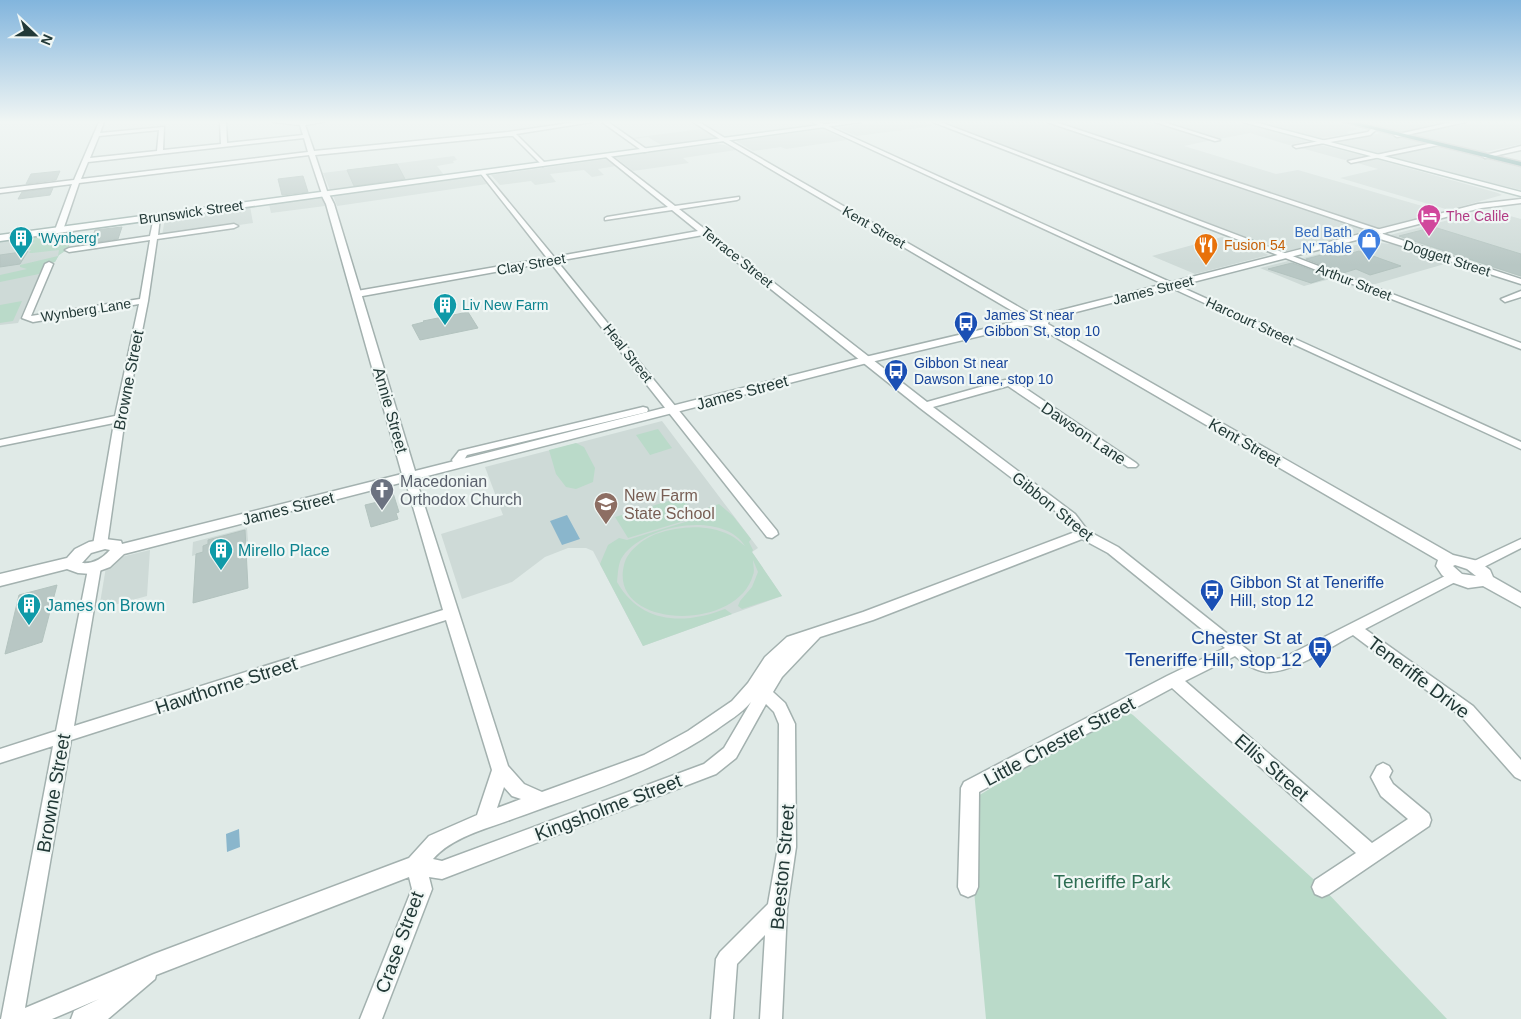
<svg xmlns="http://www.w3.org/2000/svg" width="1521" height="1019" font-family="Arial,sans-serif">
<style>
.built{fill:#cedad7}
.green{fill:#badac9}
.water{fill:#8ab6cc}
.building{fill:#b8c7c4;stroke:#b3c3bf}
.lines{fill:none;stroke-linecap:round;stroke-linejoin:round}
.minor-casing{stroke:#a3b1af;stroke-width:3}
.tertiary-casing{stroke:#a3b1af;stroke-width:3}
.secondary-casing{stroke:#a0b5b1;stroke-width:3}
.primary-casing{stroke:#bdc4c3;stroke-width:3}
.minor{fill:#fff;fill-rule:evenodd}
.tertiary{fill:#fff;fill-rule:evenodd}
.secondary{fill:#fff;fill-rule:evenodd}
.primary{fill:#679d99;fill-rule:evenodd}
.labels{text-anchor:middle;stroke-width:4.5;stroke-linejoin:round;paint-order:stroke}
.far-street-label{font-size:14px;fill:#223937;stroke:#f0f7f5}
.far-hotel-label{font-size:14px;fill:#b23c85;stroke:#f0f7f5;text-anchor:start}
.far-shop-label{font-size:14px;fill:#366cbe;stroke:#f0f7f5;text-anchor:end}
.far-culture-label{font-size:14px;fill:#0d838f;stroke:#f0f7f5;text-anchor:start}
.far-food-label{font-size:14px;fill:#c56008;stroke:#f0f7f5;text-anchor:start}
.far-transit-label{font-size:14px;fill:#164399;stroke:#f0f7f5;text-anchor:start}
.street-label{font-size:16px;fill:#223937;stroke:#f0f7f5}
.worship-label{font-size:16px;fill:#5b616d;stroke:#f0f7f5;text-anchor:start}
.education-label{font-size:16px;fill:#785e54;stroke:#f0f7f5;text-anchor:start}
.culture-label{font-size:16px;fill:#0d838f;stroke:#f0f7f5;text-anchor:start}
.transit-label{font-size:16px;fill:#164399;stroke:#f0f7f5;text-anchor:start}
.near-transit-label{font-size:19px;fill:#164399;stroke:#f0f7f5;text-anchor:end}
.near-street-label{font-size:19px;fill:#223937;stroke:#f0f7f5}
.near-park-label{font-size:19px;fill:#2e6d53;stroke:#f0f7f5}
</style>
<rect width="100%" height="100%" fill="#e0eae7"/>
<!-- built -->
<path class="built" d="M875,122h49l10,4 -77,10 -19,-8z
M945,122h98l326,108 -85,22z
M1057,122h94l61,18 -28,6 92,28 22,-4 145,42 -65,16z
M1162,122h75l71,19 -19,4 -39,-12 -31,6z
M1257,122h76l26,7 -13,3 3,2 -29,4z
M1353,122h99l-54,11z
M1477,122l44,1v21l-41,9 -73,-18z
M702,129l19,10 -58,7 -15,-9 -14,2 -3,-1z
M823,129l24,11 -61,9 -5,-2 -28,4 -17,-10z
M1381,133l48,11 -54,11 -40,-13z
M716,144l9,1 11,5 -53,8 6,5 -56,8 -18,-14z
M1320,145l45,11 -20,4 -44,-12z
M1438,147l83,20v23l-139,-33z
M454,156l3,4 -4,1 1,2 -17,3 7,9 -110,16 -4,-1 -7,-17z
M1372,158l126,35 4,2 -53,15 -109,-32 38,-9 -24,-7z
M606,159l10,7 -18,3 6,6 -12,2 -8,-7 -34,4 6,8 -21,3 -4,-4 -31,4 -9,-10z
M479,175l8,9 -150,22 -4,-11z
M323,196l2,10 -54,7 -2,-9z
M250,206l3,17 -91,13 3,-18z
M1488,210l33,9v58l-131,-42z
M74,232l-6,17 -9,6 -4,7 -11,2 -26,59 -18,2v-84z
M1222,237l47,18 -74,19 -43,-18z
M1368,242l24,2 56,19 -76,22 -69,-27z
M1288,261l46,17 -30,8 -44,-18z
M662,421l96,127 -6,4 30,44 -139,50 -50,-95 -7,-3h-18l-23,9 -33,25 -50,17 -21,-65 62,-19 -18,-48z
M247,528l1,13 -56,15 1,-14z
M150,550l-3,46 -48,13 7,-42 15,-10z"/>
<!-- green -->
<path class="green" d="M74,232l-6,17 -9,6 -4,7 -11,2 -5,10 -39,8v-7l27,-6 -7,-2v-2l38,-9 1,-6 -27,3h-3l2,-3h-12l16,-7 -9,-3 1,-3z
M22,301l-9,20 -13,2v-18z
M658,429l14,19 -22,7 -14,-20z
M576,443l8,4 11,21 -2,14 -17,7 -10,-2 -10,-13 -7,-24z
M682,497l15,20 -69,21 -13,-21z
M719,504l14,12 18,23 -2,3 4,8 -1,2 30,44 -40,13 -4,-3 2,-5 12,-14 6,-15 -5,-12c0,5 2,11 0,15 -16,58 -145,54 -129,-10 3,-14 19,-26 32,-31 25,-8 50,-10 74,1 6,3 11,8 15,11 -23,-36 -100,-21 -122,10 -5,6 -5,18 -6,26 24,42 67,43 108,27l7,5 -89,32 -43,-82 8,-19 11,-7 8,2 71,-22 -2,-6z
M1121,708l12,7 189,172 125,132h-461l-12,-128 4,-95z"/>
<!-- water -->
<path class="water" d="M567,515l13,24 -18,6 -12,-24z
M239,829l1,18 -13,5 -1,-18z"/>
<!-- building -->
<path class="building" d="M397,164l8,15 -51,7 -7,-16z
M60,171l-4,9 -30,4 5,-10z
M303,176l5,16 -26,3 -4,-16z
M53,188l-3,7 -32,4 4,-7z
M122,227l-4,12 -27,4 4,-13z
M1434,227l87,27v22l-122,-40z
M28,251l-8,13 -20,3v-12z
M1359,251l42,15 -31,9 -14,-6 -13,4 -37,-14 23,-6 9,4z
M1292,263l38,14 -19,6 -43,-14z
M468,312l10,16 -58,12 -8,-15 12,-3 -1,-1z
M393,493l6,19 -3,1 2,6 -27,8 -6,-22 21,-5z
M245,530l3,58 -55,15 3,-49 7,-2v-6l5,-2v-4z
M57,585l-15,57 -37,12 14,-59z"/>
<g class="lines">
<!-- minor casing -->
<g class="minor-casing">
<path id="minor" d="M99,122h5l-4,11 64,-6 -1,23 58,-6 -1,-22h6l1,21 76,-8 -3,-10 -26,-3h49l-18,3 9,26 194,-19 68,-10h16l-76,12 29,29 -2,3 -30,-30h-5l-193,19 13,39 -3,2 -3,-2 -13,-39 -230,28 -16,47 -4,2 -4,-2 17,-46 -72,9v-4l74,-9zM159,130l-2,21 -67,7 9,-22zM304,138l4,14 -227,27 7,-17z
M602,122h6l41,29 -5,1z
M693,122h6l29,18 -5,1z
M812,122h7l702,320v7z
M933,122h7l581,221v6z
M1047,122h8l332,110 -7,2z
M1155,122h8l57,18 -5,1z
M1372,128l5,1 -7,6 -74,13 -3,-2 75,-14z
M1437,142l2,3 -88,18 -3,-2z
M1521,146v4l-36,8 -3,-2z
M608,154l67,52 64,-9v2l-2,1 -58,9 248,193 78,-22h8l123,83 2,2 -2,2h-8l-120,-81 -75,21 142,107 13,17 30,16 136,108 13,5 16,-2 166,-84h10l2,3 -2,3 -94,49 108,77 48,54v20l-6,-3 -54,-61 -108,-81c-23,12 -60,38 -87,37 -10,-1 -23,-9 -31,-16l-50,25 187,162 36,-24 -27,-23 -10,-19 6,-11 6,-3 6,3 3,5 -3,6 4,7 36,30 2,6 -2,6 -100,68 -7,3 -7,-3 -3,-7 3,-7 41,-27 -184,-165 -193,104 -1,95 -3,7 -7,3 -7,-3 -3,-7 3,-99 3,-6 203,-106 58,-28 -117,-95 -26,-14 -209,81 -53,17 -38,40 -9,15 12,11 10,21 1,123 -9,62 -5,110h-22l5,-84 -28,29 -4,55h-22l5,-60 4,-7 48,-48 10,-57 1,-123 -5,-12 -8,-8 -30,54 -20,16 -274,105 -13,-2 3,12 -50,130h-22l52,-130 -3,-12 -253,98 -1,4 -47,40h-37l3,-8 25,-12 -47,20h-51l52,-273 -53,17v-14l56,-18 33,-167h10l2,3 -27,159 369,-116 -39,-134 2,-3h8l94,293 16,18 18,8 102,-37 44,-24 44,-30 16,-18 17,-26 22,-20 76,-25 212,-80 -8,-12 -147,-112 -217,-173 -146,26 220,270 1,3 -6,4 -5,-1 -217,-275 -193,35 -4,-3 4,-3 190,-33 -66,-84 2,-3 71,86 144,-26 -26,-21 -67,10v-2l2,-1 61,-10 -62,-50zM446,620l46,150 -15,45 -48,21 -20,22 -255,96 -129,54 46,-268zM751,702l-27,46 -20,16 -262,97 -9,-2c18,-21 52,-30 77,-39 70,-26 144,-47 206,-90 12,-9 25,-16 35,-28zM504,787l8,9 9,3 -24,9z
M157,215l3,2 -2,18 76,-11 4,2 -4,2 -77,11 -9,62 -23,117 -18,127 -7,4 -7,-4 21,-122 -114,23v-6l115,-24 24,-112 -106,18 -11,-4 23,-54 4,-2 4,2 -22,52 109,-17 10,-59 -81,12 -4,-2 4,-2 81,-12 4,-19z
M1371,232h6l144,47v5l-150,-48z
M1521,291v6l-16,5 -4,-3z
M643,407l4,1 1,2 -1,2 -180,43 -3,5 -1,6h-8l-3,-6 7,-9z
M1521,539v9l-41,21h-10l-2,-3 2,-3z"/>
</g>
<!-- tertiary casing -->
<g class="tertiary-casing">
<path id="tertiary" d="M1452,122h14l-69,15 -3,-2z
M723,139h4l304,175 1,2 -4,3 10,1 -1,-2 1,-2 440,-112 43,-5v4l-40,5 -432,111 -1,5 405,231 25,6 12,9 3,7 28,16v14l-38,-21 -15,2 -17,-6 -9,-7 -6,-9 2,-6 -400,-233 -12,-2 -159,38 -743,191 -14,13 -19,7 -13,-1 -11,-4 -67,17v-12l67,-16 8,-9 14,-7 16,-3 16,2 1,3 280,-70 -76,-270 -5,-10 1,-2h6l6,12 81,267 446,-113 165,-39 -303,-178zM105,549l5,1c-8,9 -17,14 -28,13l9,-10zM1455,565l12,4 9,7 -14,-2 -9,-8z"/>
</g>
<!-- secondary casing -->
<g class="secondary-casing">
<path id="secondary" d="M842,122h19l-861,119v-6z
M1243,122h11l267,70v4z"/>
</g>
<!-- primary casing -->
<g class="primary-casing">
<path id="primary" d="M1343,122h12l166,40v4z"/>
</g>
<!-- minor -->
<use href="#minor" class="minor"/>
<!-- tertiary -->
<use href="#tertiary" class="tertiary"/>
<!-- secondary -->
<use href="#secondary" class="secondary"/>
<!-- primary -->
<use href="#primary" class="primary"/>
</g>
<!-- sky -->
<linearGradient id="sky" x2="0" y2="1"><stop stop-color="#82b5dd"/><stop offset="0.46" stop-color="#f1f6f4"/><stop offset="1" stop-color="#f1f6f4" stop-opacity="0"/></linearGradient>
<rect width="1521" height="265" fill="url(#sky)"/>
<!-- icons -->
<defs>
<g id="hotel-pin" transform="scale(1.25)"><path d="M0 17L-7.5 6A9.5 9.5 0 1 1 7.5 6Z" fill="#d1479c" stroke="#f0f7f5"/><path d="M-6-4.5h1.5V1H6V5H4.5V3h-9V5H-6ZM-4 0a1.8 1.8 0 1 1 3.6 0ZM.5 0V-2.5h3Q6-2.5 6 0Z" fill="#fff"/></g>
<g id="building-pin" transform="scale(1.25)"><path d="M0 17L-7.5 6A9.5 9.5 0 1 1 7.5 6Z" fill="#0f9aa8" stroke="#f0f7f5"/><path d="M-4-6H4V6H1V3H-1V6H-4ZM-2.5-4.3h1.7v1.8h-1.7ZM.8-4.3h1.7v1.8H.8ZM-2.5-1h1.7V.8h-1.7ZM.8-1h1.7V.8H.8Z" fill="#fff"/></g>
<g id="shop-pin" transform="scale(1.25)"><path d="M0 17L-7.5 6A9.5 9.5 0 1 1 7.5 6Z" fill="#3f7fe0" stroke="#f0f7f5"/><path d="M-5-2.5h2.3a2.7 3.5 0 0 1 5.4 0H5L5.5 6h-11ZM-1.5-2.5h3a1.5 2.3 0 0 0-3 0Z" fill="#fff"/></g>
<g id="restaurant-pin" transform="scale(1.25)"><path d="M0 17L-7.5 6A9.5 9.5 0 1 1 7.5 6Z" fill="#e8710a" stroke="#f0f7f5"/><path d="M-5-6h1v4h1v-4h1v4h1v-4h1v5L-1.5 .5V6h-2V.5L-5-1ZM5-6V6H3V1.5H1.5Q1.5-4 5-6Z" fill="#fff"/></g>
<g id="bus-pin" transform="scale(1.25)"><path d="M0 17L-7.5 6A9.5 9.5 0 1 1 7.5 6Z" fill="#1a4fb4" stroke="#f0f7f5"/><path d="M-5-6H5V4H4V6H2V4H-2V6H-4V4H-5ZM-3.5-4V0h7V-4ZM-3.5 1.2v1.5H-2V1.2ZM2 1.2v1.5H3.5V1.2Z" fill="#fff"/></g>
<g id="church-pin" transform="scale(1.25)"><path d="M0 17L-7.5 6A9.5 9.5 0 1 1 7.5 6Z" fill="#6b7280" stroke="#f0f7f5"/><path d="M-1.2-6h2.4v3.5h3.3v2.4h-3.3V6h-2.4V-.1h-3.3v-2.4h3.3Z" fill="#fff"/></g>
<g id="school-pin" transform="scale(1.25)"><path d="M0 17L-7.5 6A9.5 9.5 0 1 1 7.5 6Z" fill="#8d6e63" stroke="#f0f7f5"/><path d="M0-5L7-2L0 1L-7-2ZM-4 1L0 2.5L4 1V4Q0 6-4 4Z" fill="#fff"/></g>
</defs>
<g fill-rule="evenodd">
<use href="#hotel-pin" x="1429" y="216"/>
<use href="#building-pin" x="21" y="238"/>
<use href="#shop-pin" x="1369" y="240"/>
<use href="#restaurant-pin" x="1206" y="245"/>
<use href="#building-pin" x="445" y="305"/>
<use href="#bus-pin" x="966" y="323"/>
<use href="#bus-pin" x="896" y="371"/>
<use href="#church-pin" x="382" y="490"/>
<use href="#school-pin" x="606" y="504"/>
<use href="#building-pin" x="221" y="550"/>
<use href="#bus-pin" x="1212" y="591"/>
<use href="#building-pin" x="29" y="605"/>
<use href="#bus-pin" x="1320" y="648"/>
</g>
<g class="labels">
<!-- far-street labels -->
<g class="far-street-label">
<text transform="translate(191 212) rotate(-8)" y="5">Brunswick Street</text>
<text transform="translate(874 227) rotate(30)" y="5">Kent Street</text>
<text transform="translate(737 257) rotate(39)" y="5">Terrace Street</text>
<text transform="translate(1447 258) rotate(18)" y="5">Doggett Street</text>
<text transform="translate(531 264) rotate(-10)" y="5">Clay Street</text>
<text transform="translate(1354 282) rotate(21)" y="5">Arthur Street</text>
<text transform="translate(1153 290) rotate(-14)" y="5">James Street</text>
<text transform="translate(86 310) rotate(-9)" y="5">Wynberg Lane</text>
<text transform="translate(1250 321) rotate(25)" y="5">Harcourt Street</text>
<text transform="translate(628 353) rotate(52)" y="5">Heal Street</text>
</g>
<!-- far-hotel labels -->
<g class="far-hotel-label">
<text x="1446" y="221">The Calile</text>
</g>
<!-- far-shop labels -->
<g class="far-shop-label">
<text x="1352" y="237">Bed Bath<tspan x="1352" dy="16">N' Table</tspan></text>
</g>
<!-- far-culture labels -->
<g class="far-culture-label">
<text x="38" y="243">'Wynberg'</text>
<text x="462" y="310">Liv New Farm</text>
</g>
<!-- far-food labels -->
<g class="far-food-label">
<text x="1224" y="250">Fusion 54</text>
</g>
<!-- far-transit labels -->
<g class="far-transit-label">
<text x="984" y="320">James St near<tspan x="984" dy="16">Gibbon St, stop 10</tspan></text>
<text x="914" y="368">Gibbon St near<tspan x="914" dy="16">Dawson Lane, stop 10</tspan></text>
</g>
<!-- street labels -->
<g class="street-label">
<text transform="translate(128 380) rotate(-79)" y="6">Browne Street</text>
<text transform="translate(742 392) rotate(-15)" y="6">James Street</text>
<text transform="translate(391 410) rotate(74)" y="6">Annie Street</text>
<text transform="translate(1084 433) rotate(34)" y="6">Dawson Lane</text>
<text transform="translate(1245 442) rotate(30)" y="6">Kent Street</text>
<text transform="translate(1053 506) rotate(39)" y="6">Gibbon Street</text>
<text transform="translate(288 508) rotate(-14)" y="6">James Street</text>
</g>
<!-- worship labels -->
<g class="worship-label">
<text x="400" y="487">Macedonian<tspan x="400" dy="18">Orthodox Church</tspan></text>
</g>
<!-- education labels -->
<g class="education-label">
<text x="624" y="501">New Farm<tspan x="624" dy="18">State School</tspan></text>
</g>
<!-- culture labels -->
<g class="culture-label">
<text x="238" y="556">Mirello Place</text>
<text x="46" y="611">James on Brown</text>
</g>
<!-- transit labels -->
<g class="transit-label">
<text x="1230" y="588">Gibbon St at Teneriffe<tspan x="1230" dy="18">Hill, stop 12</tspan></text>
</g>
<!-- near-transit labels -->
<g class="near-transit-label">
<text x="1302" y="644">Chester St at<tspan x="1302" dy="22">Teneriffe Hill, stop 12</tspan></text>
</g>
<!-- near-street labels -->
<g class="near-street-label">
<text transform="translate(1419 677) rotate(37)" y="7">Teneriffe Drive</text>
<text transform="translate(226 685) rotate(-18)" y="7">Hawthorne Street</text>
<text transform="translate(1059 741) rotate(-28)" y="7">Little Chester Street</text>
<text transform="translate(1272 767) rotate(41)" y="7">Ellis Street</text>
<text transform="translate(53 793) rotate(-80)" y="7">Browne Street</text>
<text transform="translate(608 807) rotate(-21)" y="7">Kingsholme Street</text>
<text transform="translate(782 867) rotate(-85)" y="7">Beeston Street</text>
<text transform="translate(399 942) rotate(-70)" y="7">Crase Street</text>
</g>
<!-- near-park labels -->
<g class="near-park-label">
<text x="1112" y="888">Teneriffe Park</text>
</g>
</g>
<!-- north arrow -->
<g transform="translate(35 35) rotate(112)" stroke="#f0f7f5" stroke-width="4" paint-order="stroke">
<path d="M0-4L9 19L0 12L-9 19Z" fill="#223937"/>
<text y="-8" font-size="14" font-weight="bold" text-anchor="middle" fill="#223937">N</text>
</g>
</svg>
